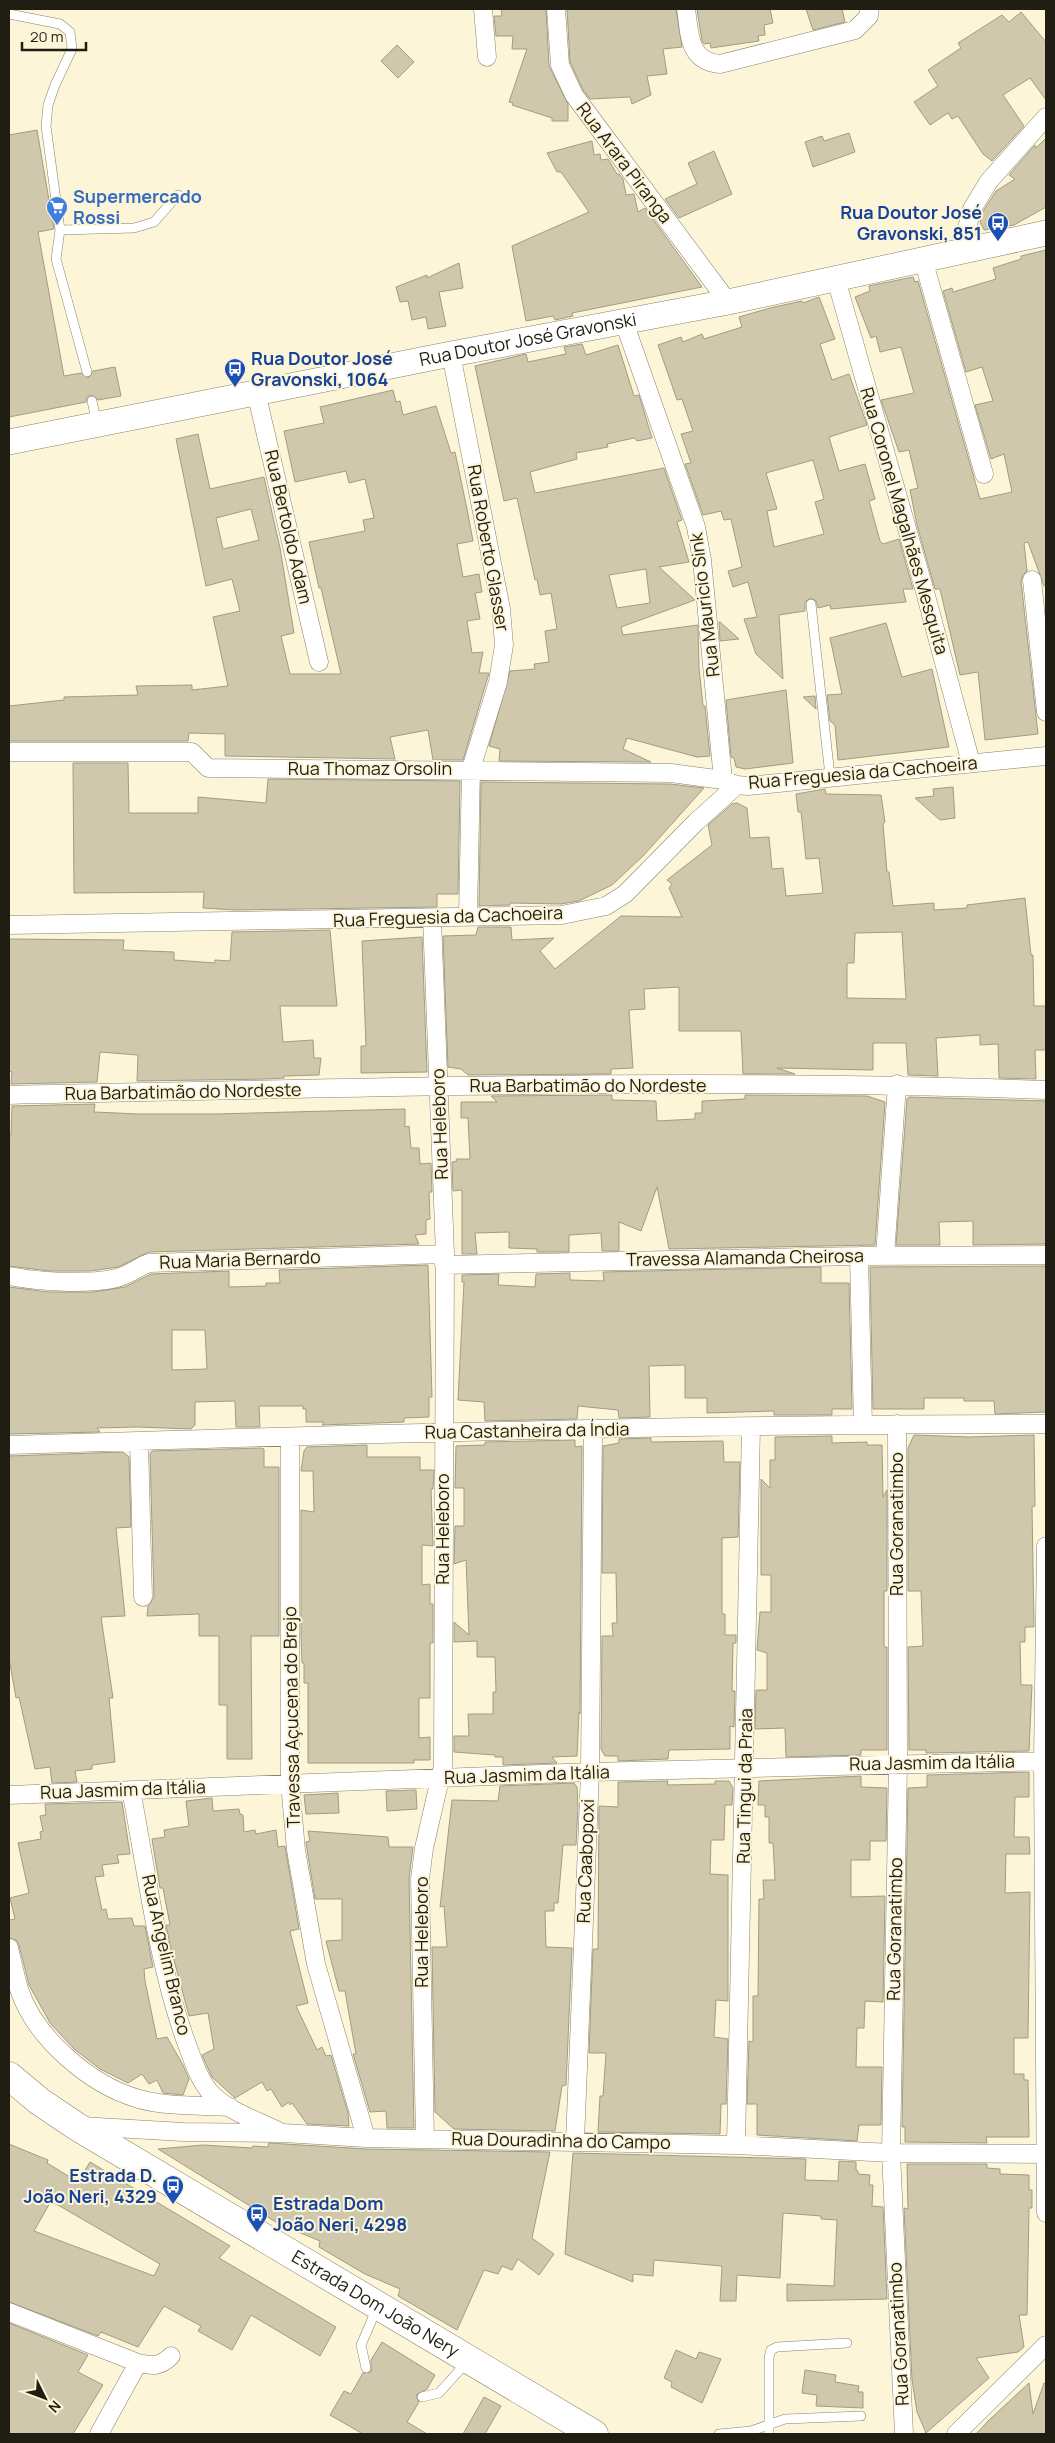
<svg xmlns="http://www.w3.org/2000/svg" width="1055" height="2443" font-family="Manrope,sans-serif">
<style>
.building{fill:#cfc8ac;stroke:#a29c81;fill-rule:evenodd}
.lines{fill:none;stroke-linecap:round;stroke-linejoin:round}
.lane-casing{stroke:#898268;stroke-width:10}
.street-casing{stroke:#898268;stroke-width:19}
.secondary-casing{stroke:#898268;stroke-width:26}
.primary-casing{stroke:#898268;stroke-width:29}
.lane{stroke:#fff;stroke-width:9}
.street{stroke:#fff;stroke-width:18}
.secondary{stroke:#fff;stroke-width:25}
.primary{stroke:#fff;stroke-width:28}
.labels{text-anchor:middle;stroke-width:4;stroke-linejoin:round;paint-order:stroke}
.street-label{font-size:18px;fill:#201e13;stroke:#fdf5d8}
.shop-label{font-size:18px;font-weight:bold;fill:#366cbe;stroke:#fdf5d8;text-anchor:start}
.transit-label{font-size:18px;font-weight:bold;fill:#164399;stroke:#fdf5d8;text-anchor:end}
</style>
<rect width="100%" height="100%" fill="#fdf5d8"/>
<!-- building -->
<path class="building" d="M501,9h45l3,57 19,38v17h-16v-3l-40,-13 1,-2 -4,-1 18,-53h-15l1,-13h-17l-2,-20h8z
M567,9h109l6,38 -19,2 4,25 -20,2 4,19 -19,9 -2,-7 -40,2 -7,-9 -13,-28z
M697,9h73l3,14 -9,2 1,10 -7,1 1,5 -48,7 -1,-5 -6,1 -2,-3z
M806,9h36l3,13 -32,8z
M1021,12l25,30v58l-16,-22 -27,17 21,31 -32,35 -9,-7 -25,-38 -6,3 -4,-6 -18,12 -16,-23 24,-16 -10,-16 33,-22 -3,-5 44,-28 7,7z
M397,45l17,17 -16,16 -17,-17z
M37,130l17,99 -16,3 26,144 17,-3 7,5 5,-7 22,-4 6,29 -23,4 -7,-5 -4,2 -1,5 -77,15v-282z
M849,133l6,19 -42,15 -8,-25 17,-6 2,5z
M1046,138v69l-32,18 -30,5 -4,-8 2,-9 14,-22 19,-12 -6,-4 26,-30 1,3z
M592,141l2,14 6,-1 1,6 7,-1 9,15h2l4,5 3,16 8,-1 4,18 7,-4 57,79 -130,26 1,3 -18,4 -2,-4 -27,5 -14,-75 77,-34 -28,-40h-4l-10,-19z
M714,151l18,43 -53,24 -14,-19 32,-15 -9,-21z
M1046,250v336h-2l-16,-44 -4,1 3,28 -4,4 -2,6 17,153 -53,6 -7,-68 -18,3 -20,-86h-5l-18,-64 -7,-35 8,-2 -9,-38 -10,2 -18,-52 33,-7 -13,-46 -21,5 -4,-16 -5,2 -16,-41 15,-6 -1,-5 44,-9 2,5 3,-1 62,218 32,-7 -8,-38 -13,5 -16,-54 18,-4 -11,-34 -16,5 -23,-81 9,-3 1,4 43,-13 -3,-11 28,-9v-3z
M459,263l4,25 -24,4 7,34 -18,3 -2,-12 -14,3 -4,-19 -8,1 -4,-15 31,-12v3z
M819,297l16,42 -15,5 12,36 17,-6 18,51 -38,12 10,34 26,-7 10,35 -6,2 11,40 3,3 16,-5 14,50h-10l3,13 -75,7 -1,-4 -12,3 -2,-7 -5,-3 -6,4v9l-26,4 4,64 -27,-25 -12,-35 13,-2 -9,-35 -15,5 -5,-16 14,-4 -11,-48 -7,1 -3,-9 -18,4 -18,-51 6,-1 -10,-29 12,-3 -11,-32 -5,1 -2,-6 -17,-49 23,-8 2,5 19,-8 2,5 38,-12 -3,-10 31,-9 32,-7 1,2zM813,460l11,39 -9,3 9,32 -50,13 -7,-36 10,-2 -11,-36z
M582,344l4,11 32,-10 16,51 5,-1 13,43 -15,3 -3,-3 -27,6 1,3 -32,6 1,6 -47,13 5,21 129,-25 18,52 -5,2 12,40 -30,5 36,33 -74,27 2,8 75,-10 1,43 4,38h2l5,50 -13,1 -70,-19 -4,11 28,13 -152,-1 1,-12 -11,-3 21,-75 25,-2 -1,-5 15,-2 -4,-31 12,-2 -6,-36 -11,2 -3,-16 -2,1 -18,-82 -13,3 -29,-135 51,-12 2,8 38,-8 -2,-7zM646,569l4,34 -33,5 -8,-33z
M393,390l3,12 4,-1 3,14 33,-9 15,47 4,-1 12,57 6,32 -16,3 6,33 16,-3 3,18 -7,1 5,26 -13,2 5,32 11,-1 -4,21h10l-26,87h-30l-5,-30 -38,7 5,22 -170,-3v-22l-36,-1 -1,8h-179v-35l55,-6v-3l74,-2 -2,-9 56,-1v5l36,-4 -15,-69 27,-6 -8,-32 -26,7 -30,-147 22,-5 12,55 54,-12 16,71 14,85 -13,3 9,38h51l-20,-86h-2l-10,-46 56,-11 -2,-11 11,-2 -9,-39 -16,4 -3,-12 -51,11 -11,-51 40,-8 -4,-16zM251,509l8,31 -36,9 -7,-31z
M719,622h1l19,17 -19,2z
M886,623l16,54 30,-8 17,78 -111,13 -3,-35 -5,-4 -3,-26 15,-1 -12,-56z
M786,690l7,73 -48,6 -9,-2 -2,-9 -3,-1 -5,-57z
M815,696l1,13 -13,-12z
M73,763h55l1,50h69v-16l68,6 2,-24 192,2 -2,113h-21v13l-203,3 -31,-2 1,-16 -130,1z
M481,782l189,2 34,4 -60,67 -32,30 -33,16 -18,3 -51,-1v2l-31,1z
M953,787l2,31 -15,2 -25,-22 19,-2 -1,-7z
M825,789l1,5 55,1 4,27 -2,2 4,48h2l4,34 41,-3v7l33,-2v-3l58,-7 6,57h2l1,51h12v44h-11l1,29 -37,-1 -1,-34 -18,1v-10l-44,3 2,38 -30,-1 -2,-32h-33v27l-96,-2 18,6h-52l-2,-43h-62v-44l-35,2 1,20 -16,1 4,58 -22,1v5l-143,1 -7,-6 -13,-2 -5,-131 33,-1 2,-8h33l1,13 42,-2 -14,13 15,18 66,-53 61,1 -13,-29 3,-4 -5,-4 45,-35 -4,-20 24,-21 5,-1 10,5 3,30 19,-1 3,32 11,-1 3,28 37,-3 -4,-35 -13,1 -5,-47h-3l-2,-18zM902,932l4,67 -59,-1v-35h7l1,-30z
M330,930l7,76h-57l3,36 30,-2 1,18h7l-2,17 -35,1v2l-17,1 -130,2 1,-26 -38,-3 -3,30 -86,2 1,-12 -3,-1v-132l115,1 -1,10 51,2v8l41,3v-3l15,1 2,-29z
M422,937l5,135 -66,1v-27h5l-4,-105z
M612,1095v5l44,1 1,20 38,-2v-6h7v-12l43,-2v-4l122,1 18,6 -10,143 -206,4 -12,-62 -16,44 -22,-9v29h-17l-1,-18 -32,2v17h-32v-3l-28,-1v-16l-34,1 2,21h-15v-64l-9,1 -1,-29 5,-1 -1,-2h14l-2,-41h-7v-16h36l-6,-6z
M909,1097l137,4v143l-73,1v-24l-34,1 1,23h-44l11,-146z
M95,1104l-1,8 45,2h76l190,-5v18l4,-1 2,22h8l1,16 11,-1 1,29h-3l1,27 -4,1v14l-11,1 4,9 -270,8 -31,15 -27,4h-42l-40,-5v-130h2l1,-30z
M428,1265l4,132h-3v20l-25,1v4l-82,3 2,-3h-18v-13h-3v-3h-44l1,21h-24l-1,-26 -40,1v23l-4,4 -53,-2 -41,1 3,4 -91,2v-147l39,5h45l32,-5 26,-13 78,-3v16l37,-1v-3h14l-1,-13zM172,1330h33l2,39 -35,1z
M1046,1266v146l-51,2 -1,-13h-30v-3h-40v11h-51l-3,-142z
M821,1267v16h28l3,126h-20v6h-58v-4l-67,2v-15h-22v-33l-36,1 1,51 -31,1 -1,-8 -40,-4 -1,13 -92,2 -1,-19 -26,-2 6,-118h-2v-7l37,-1 -1,11 37,2 1,-13 34,-1v7l34,1 -1,-9z
M914,1435l55,2 65,-2 1,71 -3,1 2,120h-9v15h-5l1,43h11l-3,66 -103,2v-3h-17l-1,-103 15,-1 -2,-55h-13v-143z
M832,1436v7l35,-1v3h15l1,52 4,-7v101h-3v56h3v103h-26v5l-75,2 -1,-29 -30,1 1,-39h11v-37l-10,-3 3,-38h11v-37h-10v-96l9,9v-28h5v-23z
M651,1438v4l72,-1 1,21h16l-2,75 -16,1v76h3v21h11v8h-3l-1,48h3l-1,36 -4,-1v23l-61,1 -1,9 -50,2v-5h-13l-4,-7 1,-113h11l-1,-13h5l-1,-50h-14l1,-127 16,-3v-4z
M575,1440v7l7,-1 -2,268 -1,-2 -2,44 -25,1 5,6 -54,2v-8h-8v-2l-41,-3v-16h15l-1,-22h25v-22h3l-1,-35h-18v-16l-23,1v-20l15,13 -3,-75 -12,4 1,-38h9v-38h-9l1,-42 29,-1v-3z
M367,1445v12h53v13h14l-1,19h-2l2,57 -11,-1v40l8,-1v20h3v39h-3v55h-11v40l11,-1v23h-16v3h-106v-80h-4v-20h-2l-1,-27v-126l13,2 -1,-41h-12l3,-20 3,-4z
M261,1448l3,1v18h15v169h-28l1,123h-25v-54h-8v-69h-20v-22l-52,2 1,-10 6,-9 -4,-143 2,-3z
M123,1452l6,5 2,70 -15,1 9,88 -24,1 12,81h-4l6,64 -23,3v4l-17,2 2,11 -25,1 -2,-16 -15,2 -16,-72 -3,1 -7,-40v-202z
M1029,1772v25h-14l-1,40h15l1,17h-24l-1,39 25,-1 -2,146h-14v36h10v6h4l1,57h-43l1,6 -82,-1v-15h-3l6,-339 19,-1v-12z
M861,1776v11l26,1 -1,53h-16v19h-19v37l34,-1 -2,106 -18,-1 -1,27h-7l-1,39h26l-1,58h-22l-2,16 -100,-6v-31h-10l2,-63 4,1v-46h5l1,-97h5l-1,-19h12l-2,-37h-4v-26h-4v-12h-7l1,-24z
M668,1781l-1,4 48,-1v-3h14l4,7 -1,17h-7l-1,35h-13l-1,34 18,1v126l-12,-1 -2,37 14,2 -2,65h-5l-1,30 -122,-2 2,-36h3l3,-43h-17l4,-104h5l1,-143 19,1v-25z
M574,1783l3,4 1,19 -2,39h-13l-5,58h-4v8h-9l1,36 26,1 -6,137 -4,1 -7,45 -101,-2 -19,-17 -3,-165h15l-3,-41 -4,1 12,-107 46,1 2,-15z
M416,1790l1,19 -30,2 -1,-20z
M338,1793l1,20 -33,1 -2,-19z
M212,1798l1,13 26,-2 1,5 3,1 1,17 11,-2 1,4 20,-4 2,17 7,-1 14,83 -9,2 18,72 -12,3 21,44 5,-3 4,9 5,-1 17,58 1,13 -42,-2 -15,-21 -2,2 -1,-3 -7,5 -11,-18 -4,2 -5,-9 -27,16 -23,-21 -7,-15 -3,-7 12,-6 -6,-36 -19,3 -19,-71 -4,-20h4l-7,-37h-3l-8,-49 13,-2 -1,-7 25,-4 -3,-25z
M122,1802l8,52 -13,1 2,8 -17,2 2,11 -9,1 7,33 4,-1 2,10 24,-1 2,8h11l8,41 -9,2 1,12 12,58 10,-2 16,28 6,14 -6,16 -20,-2 -6,-13 -8,4 -7,-10 -14,9 -28,-14 -26,-20 -24,-26 -21,-38 -10,-40 -3,-5 -7,-2v-18l6,-1 -5,-21 19,-5 -11,-50 23,-4 -1,-7 3,-1 -3,-15 6,-1 -1,-11z
M308,1831l80,6 1,10h24l-4,32 5,249h-27l-1,-17 -16,1 -17,-58h3l-11,-63h-6l-13,-50 16,-1v-41h-27l-8,-50 -1,-7 4,-1z
M269,2143l97,6 184,3 -18,86 22,16 -15,21 -21,-16 -6,11 -10,-4 -4,8 -14,-4 -27,60 -59,-34 2,-7 -35,-15 -46,-27 1,-6 -41,-17 -121,-75 45,-4 49,3 1,-2 15,1z
M9,2144l39,16 -1,3 31,19 12,-20 140,84 -11,12 117,69 -16,29 -69,-41 -19,35 -34,-19 3,-5 -37,-20 -26,41 -37,-15 -3,4 -89,-34zM51,2201l109,63 -6,12 -120,-45z
M573,2153l233,6 -1,21 33,1 1,-20 17,1v8l2,1v3l12,1 -1,10h4l-1,21 11,1 4,92 -100,2v-17l47,2 3,-66 -16,-1v-3l-38,-3 -3,65 -43,-3 -1,26h-16l2,-35 -68,-6 -1,16 -20,-2v8l-68,-28z
M907,2164h80v4l13,1v5l29,1v15h3v18h-3l-2,107h-8l5,32 -6,5 -42,6 13,20 -63,55 -9,-21 -5,-32 -8,-172 4,1z
M9,2323l79,32 -10,17 25,13 -30,49h-64z
M382,2342l53,33 -8,14 -11,6 3,7 -12,20 20,12h-64l-33,-19 14,-24 7,3 12,-21 8,-1v-12z
M676,2350l20,9 3,-7 22,7 -19,44 -31,-16 1,-5 -8,-4z
M805,2370l31,5 -1,7 24,4 -1,6h5v16l-47,-2 1,-11 -15,-2z
M1029,2383l4,31 11,-31 2,1v50h-70l13,-14z
M484,2397l17,9 -16,28h-22z"/>
<g class="lines">
<!-- lane casing -->
<g class="lane-casing">
<path id="lane" d="M9,14l51,10 10,8 2,17 -17,36 -7,20 -2,21 14,104 -4,29 31,113
M60,230l74,-2 20,-6 24,-27
M92,401l5,23
M811,604l19,172
M366,2368l-5,-23 16,-37
M422,2397l17,-4 28,-31
M719,2434l32,-3 34,-12 76,-3
M769,2434v-77l2,-7 6,-3 70,-4"/>
</g>
<!-- street casing -->
<g class="street-casing">
<path id="street" d="M483,9l4,48
M556,9l4,56 14,30 154,207
M686,9c4,26 2,52 34,55l135,-34 14,-14v-7
M961,251l11,-42 17,-28 57,-64
M923,259l61,215
M836,279l89,313 46,171
M624,322l72,205 6,33 21,220
M451,354l50,255 3,36 -6,37 -27,87 -3,147
M256,392l63,270
M1032,580l14,132
M9,752h183l16,16 463,5 52,7 14,5
M9,925l553,-10 44,-9 19,-12 71,-72 41,-37 11,1 298,-30
M9,1095c345,-7 692,-18 1037,-5
M859,1256l4,169
M885,1256l12,-172
M444,1265l415,-9 187,-1
M9,1276c30,6 78,9 108,2 12,-3 21,-11 32,-15l296,-9
M897,1424l1,340 -7,389 13,281
M290,1437v346l6,67 20,114 50,174
M139,1441l4,156
M9,1445c345,-11 691,-21 1037,-21
M1046,1546l-3,215 3,452
M131,1790c16,82 26,170 54,249 7,18 12,37 24,52 16,19 47,29 69,40
M9,1795l581,-23 456,-11
M9,1948c3,13 6,27 10,41 16,49 71,96 120,110 29,8 61,6 91,8
M81,2126l102,6 100,1 83,5 370,7 155,8 155,1
M425,2139l-5,-260 4,-31 19,-82 2,-512 -13,-336
M575,2141l15,-369 3,-342
M736,2145l15,-718
M9,2312l129,51
M99,2434l39,-71c14,3 22,4 33,-7
M956,2434l90,-89"/>
</g>
<!-- secondary casing -->
<g class="secondary-casing">
<g id="secondary">
<path id="s1" d="M9,442l442,-88 277,-52 318,-69"/>
</g>
</g>
<!-- primary casing -->
<g class="primary-casing">
<g id="primary">
<path id="s2" d="M9,2076l30,25 37,25 518,308"/>
</g>
</g>
<!-- lane -->
<use href="#lane" class="lane"/>
<!-- street -->
<use href="#street" class="street"/>
<!-- secondary -->
<use href="#secondary" class="secondary"/>
<!-- primary -->
<use href="#primary" class="primary"/>
</g>
<!-- icons -->
<defs>
<g id="supermarket-pin" transform="scale(1.125)"><path d="M0 17L-7.5 6A9.5 9.5 0 1 1 7.5 6Z" fill="#3f7fe0" stroke="#fdf5d8"/><path d="M-6-5.5h2.5l.6 2H6L4.5 2H-2.5L-4.4-4H-6ZM-1.5 3.2a1.3 1.3 0 1 0 .1 0ZM3 3.2a1.3 1.3 0 1 0 .1 0Z" fill="#fff"/></g>
<g id="bus-pin" transform="scale(1.125)"><path d="M0 17L-7.5 6A9.5 9.5 0 1 1 7.5 6Z" fill="#1a4fb4" stroke="#fdf5d8"/><path d="M-5-6H5V4H4V6H2V4H-2V6H-4V4H-5ZM-3.5-4V0h7V-4ZM-3.5 1.2v1.5H-2V1.2ZM2 1.2v1.5H3.5V1.2Z" fill="#fff"/></g>
</defs>
<g fill-rule="evenodd">
<use href="#supermarket-pin" x="57" y="207"/>
<use href="#bus-pin" x="998" y="223"/>
<use href="#bus-pin" x="235" y="369"/>
<use href="#bus-pin" x="173" y="2186"/>
<use href="#bus-pin" x="257" y="2214"/>
</g>
<g class="labels">
<!-- street labels -->
<g class="street-label">
<text transform="translate(624 163) rotate(53)" y="6">Rua Arara Piranga</text>
<text dy="6" stroke="none"><textPath href="#s1" startOffset="529">Rua Doutor José Gravonski</textPath></text>
<text transform="translate(904 521) rotate(74)" y="6">Rua Coronel Magalhães Mesquita</text>
<text transform="translate(288 527) rotate(77)" y="6">Rua Bertoldo Adam</text>
<text transform="translate(488 548) rotate(80)" y="6">Rua Roberto Glasser</text>
<text transform="translate(705 605) rotate(-97)" y="6">Rua Mauricio Sink</text>
<text x="370" y="775">Rua Thomaz Orsolin</text>
<text transform="translate(863 773) rotate(-5)" y="6">Rua Freguesia da Cachoeira</text>
<text transform="translate(448 917) rotate(-2)" y="6">Rua Freguesia da Cachoeira</text>
<text x="588" y="1092">Rua Barbatimão do Nordeste</text>
<text transform="translate(183 1092) rotate(-1)" y="6">Rua Barbatimão do Nordeste</text>
<text transform="translate(440 1124) rotate(-92)" y="6">Rua Heleboro</text>
<text transform="translate(745 1258) rotate(-1)" y="6">Travessa Alamanda Cheirosa</text>
<text transform="translate(240 1260) rotate(-2)" y="6">Rua Maria Bernardo</text>
<text transform="translate(527 1431) rotate(-1)" y="6">Rua Castanheira da Índia</text>
<text transform="translate(897 1524) rotate(-90)" y="6">Rua Goranatimbo</text>
<text transform="translate(443 1529) rotate(-90)" y="6">Rua Heleboro</text>
<text transform="translate(292 1717) rotate(-91)" y="6">Travessa Açucena do Brejo</text>
<text transform="translate(932 1763) rotate(-1)" y="6">Rua Jasmim da Itália</text>
<text transform="translate(527 1775) rotate(-2)" y="6">Rua Jasmim da Itália</text>
<text transform="translate(745 1786) rotate(-89)" y="6">Rua Tingui da Praia</text>
<text transform="translate(123 1790) rotate(-2)" y="6">Rua Jasmim da Itália</text>
<text transform="translate(586 1861) rotate(-88)" y="6">Rua Caabopoxi</text>
<text transform="translate(895 1929) rotate(-89)" y="6">Rua Goranatimbo</text>
<text transform="translate(422 1932) rotate(-90)" y="6">Rua Heleboro</text>
<text transform="translate(166 1955) rotate(77)" y="6">Rua Angelim Branco</text>
<text transform="translate(561 2141) rotate(1)" y="6">Rua Douradinha do Campo</text>
<text dy="6" stroke="none"><textPath href="#s2" startOffset="432">Estrada Dom João Nery</textPath></text>
<text transform="translate(899 2334) rotate(-93)" y="6">Rua Goranatimbo</text>
</g>
<!-- shop labels -->
<g class="shop-label">
<text x="73" y="203">Supermercado<tspan x="73" dy="21">Rossi</tspan></text>
</g>
<!-- transit labels -->
<g class="transit-label">
<text x="982" y="219">Rua Doutor José<tspan x="982" dy="21">Gravonski, 851</tspan></text>
<text x="251" y="365" text-anchor="start">Rua Doutor José<tspan x="251" dy="21">Gravonski, 1064</tspan></text>
<text x="157" y="2182">Estrada D.<tspan x="157" dy="21">João Neri, 4329</tspan></text>
<text x="273" y="2210" text-anchor="start">Estrada Dom<tspan x="273" dy="21">João Neri, 4298</tspan></text>
</g>
</g>
<!-- border -->
<rect width="1055" height="2443" fill="none" stroke="#201e13" stroke-width="20"/>
<!-- north arrow -->
<g transform="translate(45 2398) rotate(132)" stroke="#fdf5d8" stroke-width="4" paint-order="stroke">
<path d="M0-4L9 19L0 12L-9 19Z" fill="#201e13"/>
<text y="-8" font-size="14" font-weight="bold" text-anchor="middle" fill="#201e13">N</text>
</g>
<!-- scale -->
<path d="M22 42v8h64v-8" fill="none" stroke="#201e13" stroke-width="2.5"/>
<text x="30" y="42" font-size="15" fill="#201e13" stroke="#fdf5d8" stroke-width="4" paint-order="stroke">20 m</text>
</svg>
